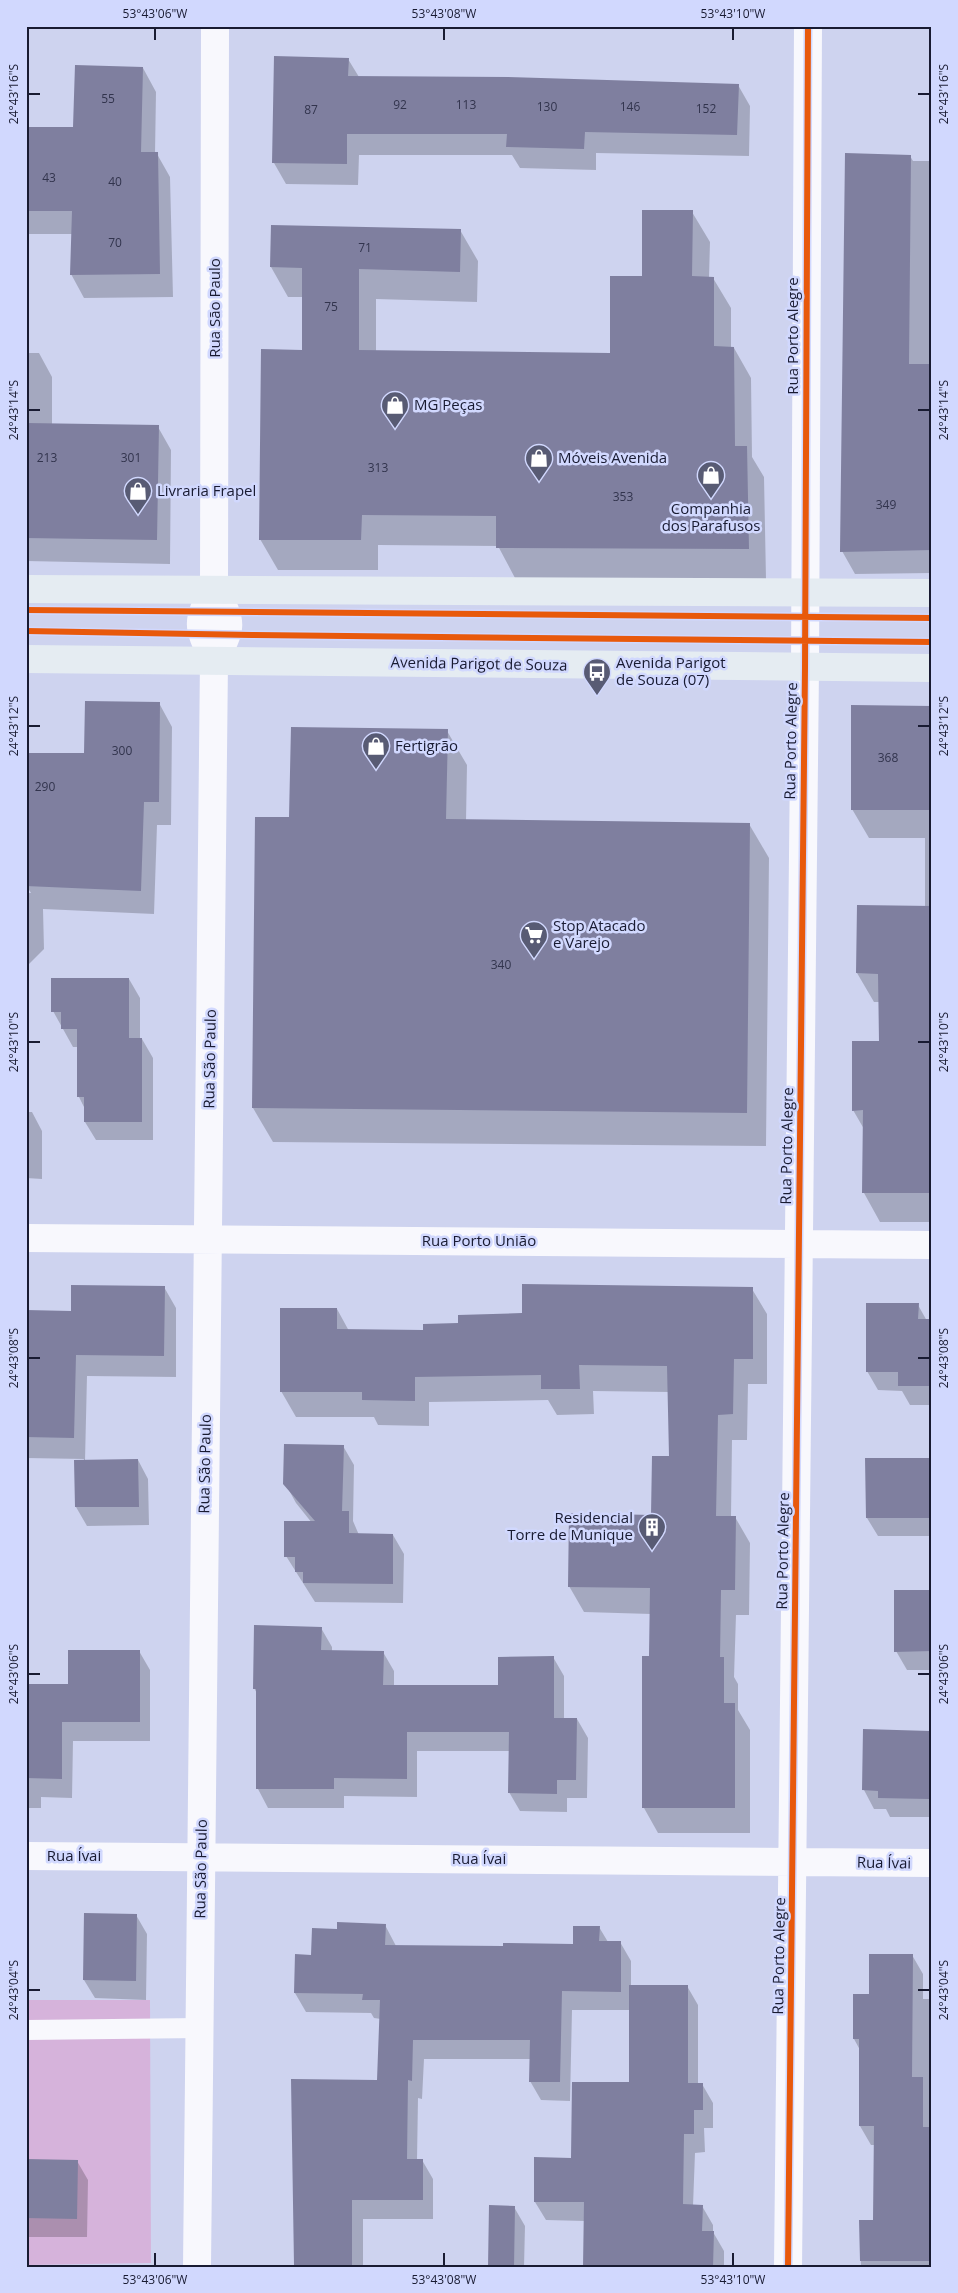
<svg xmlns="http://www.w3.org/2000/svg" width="958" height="2293" font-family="'Open Sans',sans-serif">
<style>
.green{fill:#d6b3db}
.shadow{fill:#0003}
.building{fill:#7f7f9f}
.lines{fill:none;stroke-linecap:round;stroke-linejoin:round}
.lane{stroke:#f8f8fd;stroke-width:20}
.street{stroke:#f8f8fd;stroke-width:28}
.primary{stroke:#e5ecf2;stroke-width:28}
.cycleway-casing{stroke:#d1d8fe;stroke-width:9}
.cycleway{stroke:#e8590c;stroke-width:6}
.ticks{fill:none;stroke:#191b32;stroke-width:2}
.labels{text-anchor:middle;stroke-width:5;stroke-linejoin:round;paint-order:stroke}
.number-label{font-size:12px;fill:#32344d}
.street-label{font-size:15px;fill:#191b32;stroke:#d1d8fe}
.poi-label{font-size:15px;fill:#191b32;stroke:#d1d8fe;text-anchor:start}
.neatline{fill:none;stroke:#191b32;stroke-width:2}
.ticks-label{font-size:12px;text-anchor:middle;fill:#191b32}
</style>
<rect width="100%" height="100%" fill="#ced3ef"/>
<!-- green -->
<path class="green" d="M26,2000h124l1,263 -125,2z"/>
<!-- shadow -->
<path class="shadow" d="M348,59l11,18 379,8 12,21 -1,50 -153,-3v17l-76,-2 -8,-13h-153l-1,30 -72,-1 -12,-21z
M143,68l13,24 -1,62h2l13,23 3,120 -89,1 -13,-24 2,-40h-47v-106h48z
M910,156l3,5h19v412l-77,1 -13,-23z
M692,212l18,30 -1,36h4l18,30v40h3l17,30 1,79 12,20 2,102 -251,-1 -17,-32 -120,-1v25h-100l-18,-31 43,-188v-54h-15l-17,-30 189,-37 18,31 -1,41 -101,-3v53l235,2 32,-76z
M26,353h13l13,24v48l106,2 13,23 -1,114 -144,-3z
M159,703l13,24 -1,98h-14l-3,89 -111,-5 1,40 -18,18v-74h5l-5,-8 59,-131z
M932,707v515h-52l-16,-29v-64l-11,-19 27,-68v-40h-6l-17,-29 1,-67 67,1v-69h-56l-17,-29z
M447,731l20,34 -1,56 283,3 20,34 -3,288 -493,-4 -20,-34 37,-289z
M129,979l11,19v41h2l11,19v82h-57l-11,-18v-13l-6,-12v-50h-6l-20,-36z
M26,1112h6l10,19v48l-16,-1z
M164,1287l12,21v69l-89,-1 -2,85 53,-1 10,19 1,46 -62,1 -11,-19 8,-48 -58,-1v-146h46z
M752,1289l15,25v70h-19l-1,56h-15l-1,77h4l15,26 -1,72h-13l-2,62 4,7v26l12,20v103h-92l-14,-25 7,-194 -67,-2 -15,-26 83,-70 18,-58 -1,-66 -76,-1 1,23 -37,1 -9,-15 -119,2v24l-51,-1 -4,-8h-78l-15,-26 56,-82 12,22h75l99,-16z
M918,1305l9,16h5v84h-22l-8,-14 -24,-1 -11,-19z
M343,1446l11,19 -1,56 6,14h34l11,19 -1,49 -88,-1 -29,-46 26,-33 -16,-20 -11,-20z
M932,1459v77h-54l-11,-18z
M932,1591v79h-25l-11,-19z
M321,1628l11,19v4l51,1 11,19v15h106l53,-29 11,19v43h13l11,19 -1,60h-20v14l-47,-1 -11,-19 1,-41h-93v46l-73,-1v12h-76l-10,-19v-94l-4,-7z
M139,1651l11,19v71h-77l-1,57 -31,-1v11h-15v-123l43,1z
M865,1730l65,2 2,4v81h-42l-4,-8h-12l-10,-19z
M136,1915l11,19 -1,66 -51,-2 -11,-18z
M385,1925l11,21 108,2 70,-3 25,-18 9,15h12l11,19v25h56l11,19v79h4l11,19v25h-9l1,24 -10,1 -2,53h9l11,19v7l11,19v16h-140l1,-46 -39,-1 -11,-18 37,-43 58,-75 1,-74h-59l-2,91 -29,-1 -11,-19v-22h-106l-2,40 -4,-1 -1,62h5l11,19v40h-70v48h-67l-1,-2 84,-184 2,-62 -7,-1 -3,-5 -65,-1 -11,-19 18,-37 26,-26z
M912,1955l11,19v25h9v268h-71l-1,-46h15v-76h-4l-11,-19v-76l-6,-11 16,-44z
M26,2160l51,1 11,19 -1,57h-61z
M514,2207l11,19 -1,41h-35z"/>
<!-- building -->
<path class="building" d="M274,56l75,2 -1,18 160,1 231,7 -2,51 -152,-3 -1,17 -78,-2 1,-13h-160v30l-75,-1z
M75,65l68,2 -2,85h17l2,122 -90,1 2,-64h-46v-84h47z
M845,153l66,2 -2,209h23v186l-92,2z
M642,210h51l-1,66 22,1v69l20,1 1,99h12l2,103 -253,-1v-32l-134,-1 -1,25h-102l2,-191 41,1v-82l-32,-1 1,-42 190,4 -1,43 -101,-3v81l251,3v-77h32z
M26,423l133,2 -2,115 -131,-2z
M85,701l75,1 -1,100h-15l-3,89 -115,-5v-133h58z
M851,705l81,1v104h-81z
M291,727l157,2 -2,90 304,4 -3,290 -495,-5 3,-291h34z
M857,905l75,1v287h-70l1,-83 -11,1v-70h27l-1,-67 -22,-1z
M51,978h78v60h13v84h-58v-25h-7v-68h-16v-17h-10z
M522,1284l231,3v72h-19l-1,55 -15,1 -2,101h20l-1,74h-14l-1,67h4v46h11v105h-93v-152h7l1,-68 -82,-1 1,-74 82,2 1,-59h17l-2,-90 -88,-1 1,24h-39v-14l-126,2v24l-53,-1v-8h-82v-84h57v21l86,1v-6l35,-1v-8l64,-2z
M71,1285l94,1 -1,70 -88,-1 -2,83 -48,-1v-127l45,1z
M866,1303h53l-1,16h14v67h-34v-14h-32z
M284,1444l60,1 -2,66h7v22l44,1v50l-90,-1v-11h-8v-15h-11v-36h31l-32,-37z
M865,1458h67v60h-66z
M138,1459l1,48h-64l-1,-47z
M894,1590h38v61l-38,1z
M254,1625l68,2 -1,23 63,1 -1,34h115v-28l56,-1v62h23l-1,62h-19v14l-49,-1 1,-61h-102v47l-73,-1v11h-78v-100h-3z
M68,1650h72v72h-78v57l-36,-1v-94h42z
M863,1729l67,2 2,62h-3v6l-51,-1v-7l-16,-1z
M84,1913l53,1 -1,67 -53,-1z
M337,1922l49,2 -1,21 118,1v-3l70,1v-18h27l-1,15h22v51l-59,-1 -2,91h-31l1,-42h-117l-1,41 -4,-1 -1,79h16v41h-71v65h-58l-3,-186 86,1 3,-80h-18l1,-6 -69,-1 1,-39 16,1 1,-27 25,1z
M869,1954h44l-1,123h11v50h8l1,134h-72l-1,-41h14l1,-94h-15v-87h-6v-45h16z
M629,1985h59v98h15v27h-9v24h-10l-1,70 20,1 -1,26h12l-1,36h-130l1,-65h-50v-45l37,1 1,-76h57z
M26,2159l52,1 -1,59 -51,-1z
M489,2205l26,1 -1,61h-26z"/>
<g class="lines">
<!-- lane -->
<path class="lane" d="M26,2030l174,-2"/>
<!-- street -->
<path class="street" d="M214,590l1,-564
M214,660c18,-32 20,-37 0,-70
M26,1238l906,7
M26,1856l906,7
M197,2267l17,-1607c-16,-33 -19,-37 0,-70
M788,2267l17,-1599 3,-642"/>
<!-- primary -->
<path class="primary" d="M26,589l906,4
M26,659l906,9"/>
<!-- cycleway casing -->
<g class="cycleway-casing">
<path id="cycleway" d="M26,610l906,8
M26,631l226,4 680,7
M788,2267l17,-1599 3,-642"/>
</g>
<!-- cycleway -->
<use href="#cycleway" class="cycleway"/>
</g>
<!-- ticks -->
<path class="ticks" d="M155,28v12M444,28v12M733,28v12M28,94h12M918,94h12M28,410h12M918,410h12M28,726h12M918,726h12M28,1042h12M918,1042h12M28,1358h12M918,1358h12M28,1674h12M918,1674h12M28,1990h12M918,1990h12M155,2253v13M444,2253v13M733,2253v13"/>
<!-- icons -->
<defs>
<g id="shop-pin" transform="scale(1.4375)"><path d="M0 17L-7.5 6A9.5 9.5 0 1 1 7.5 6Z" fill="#585b74" stroke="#d1d8fe"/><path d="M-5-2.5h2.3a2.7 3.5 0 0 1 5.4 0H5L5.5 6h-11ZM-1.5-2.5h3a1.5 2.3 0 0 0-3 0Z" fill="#fff"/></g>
<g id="bus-pin" transform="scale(1.4375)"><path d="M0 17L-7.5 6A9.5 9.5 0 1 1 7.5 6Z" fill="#585b74" stroke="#d1d8fe"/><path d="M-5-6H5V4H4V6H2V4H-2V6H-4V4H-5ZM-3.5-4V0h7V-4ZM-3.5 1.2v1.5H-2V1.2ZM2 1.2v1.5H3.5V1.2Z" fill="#fff"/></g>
<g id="supermarket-pin" transform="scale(1.4375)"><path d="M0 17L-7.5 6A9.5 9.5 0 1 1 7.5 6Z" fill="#585b74" stroke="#d1d8fe"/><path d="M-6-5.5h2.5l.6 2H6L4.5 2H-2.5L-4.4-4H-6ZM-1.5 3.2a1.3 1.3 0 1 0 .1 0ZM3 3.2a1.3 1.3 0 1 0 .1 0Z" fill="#fff"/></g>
<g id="building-pin" transform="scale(1.4375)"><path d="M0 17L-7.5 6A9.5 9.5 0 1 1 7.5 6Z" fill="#585b74" stroke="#d1d8fe"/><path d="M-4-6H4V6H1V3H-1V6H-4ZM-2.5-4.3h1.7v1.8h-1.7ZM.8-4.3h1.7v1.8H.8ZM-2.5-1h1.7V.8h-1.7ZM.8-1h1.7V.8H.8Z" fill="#fff"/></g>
</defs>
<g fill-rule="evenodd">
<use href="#shop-pin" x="395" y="405"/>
<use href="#shop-pin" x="539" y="458"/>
<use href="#shop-pin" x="711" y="475"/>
<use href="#shop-pin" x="138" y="491"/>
<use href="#bus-pin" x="597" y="672"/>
<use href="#shop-pin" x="376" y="746"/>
<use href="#supermarket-pin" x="534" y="935"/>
<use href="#building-pin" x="652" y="1527"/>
</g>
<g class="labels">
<!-- number labels -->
<g class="number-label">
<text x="108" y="103">55</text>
<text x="400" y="109">92</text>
<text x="466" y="109">113</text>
<text x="547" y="111">130</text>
<text x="630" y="111">146</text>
<text x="706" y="113">152</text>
<text x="311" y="114">87</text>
<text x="49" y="182">43</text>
<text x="115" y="186">40</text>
<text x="115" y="247">70</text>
<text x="365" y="252">71</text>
<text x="331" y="311">75</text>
<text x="47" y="462">213</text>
<text x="131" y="462">301</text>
<text x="378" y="472">313</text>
<text x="623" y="501">353</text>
<text x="886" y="509">349</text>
<text x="122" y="755">300</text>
<text x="888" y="762">368</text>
<text x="45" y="791">290</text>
<text x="501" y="969">340</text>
</g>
<!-- street labels -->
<g class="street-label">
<text transform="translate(215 308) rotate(-90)" y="5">Rua São Paulo</text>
<text transform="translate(793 336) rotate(-90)" y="5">Rua Porto Alegre</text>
<text transform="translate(479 664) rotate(1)" y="5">Avenida Parigot de Souza</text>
<text transform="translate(791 741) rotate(-89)" y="5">Rua Porto Alegre</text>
<text transform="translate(210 1059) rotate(-89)" y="5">Rua São Paulo</text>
<text transform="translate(787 1146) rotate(-89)" y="5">Rua Porto Alegre</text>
<text x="479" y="1246">Rua Porto União</text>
<text transform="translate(205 1464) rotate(-89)" y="5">Rua São Paulo</text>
<text transform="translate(783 1551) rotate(-89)" y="5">Rua Porto Alegre</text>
<text x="74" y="1861">Rua Ívai</text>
<text x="479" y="1864">Rua Ívai</text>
<text transform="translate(884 1863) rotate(1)" y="5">Rua Ívai</text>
<text transform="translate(201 1869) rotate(-89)" y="5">Rua São Paulo</text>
<text transform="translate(779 1956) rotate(-89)" y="5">Rua Porto Alegre</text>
</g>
<!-- poi labels -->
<g class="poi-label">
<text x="414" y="410">MG Peças</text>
<text x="558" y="463">Móveis Avenida</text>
<text x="157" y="496">Livraria Frapel</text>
<text x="711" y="514" text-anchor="middle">Companhia<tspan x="711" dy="17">dos Parafusos</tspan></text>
<text x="616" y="668">Avenida Parigot<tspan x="616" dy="17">de Souza (07)</tspan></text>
<text x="395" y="751">Fertigrão</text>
<text x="553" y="931">Stop Atacado<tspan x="553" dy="17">e Varejo</tspan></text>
<text x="633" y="1523" text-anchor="end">Residencial<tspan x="633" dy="17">Torre de Munique</tspan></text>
</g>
</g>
<!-- border -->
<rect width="958" height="2293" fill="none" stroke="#d1d8fe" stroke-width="55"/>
<rect x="28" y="28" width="902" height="2238" class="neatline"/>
<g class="ticks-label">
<text x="155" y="18">53°43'06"W</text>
<text x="444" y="18">53°43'08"W</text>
<text x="733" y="18">53°43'10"W</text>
<text transform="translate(944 94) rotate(-90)" y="4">24°43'16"S</text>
<text transform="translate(14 94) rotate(-90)" y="4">24°43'16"S</text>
<text transform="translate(944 410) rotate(-90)" y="4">24°43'14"S</text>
<text transform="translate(14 410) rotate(-90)" y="4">24°43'14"S</text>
<text transform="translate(14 726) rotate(-90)" y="4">24°43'12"S</text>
<text transform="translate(944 726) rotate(-90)" y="4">24°43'12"S</text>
<text transform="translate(944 1042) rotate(-90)" y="4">24°43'10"S</text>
<text transform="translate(14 1042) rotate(-90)" y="4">24°43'10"S</text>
<text transform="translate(14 1358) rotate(-90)" y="4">24°43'08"S</text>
<text transform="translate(944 1358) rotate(-90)" y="4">24°43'08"S</text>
<text transform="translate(14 1674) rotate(-90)" y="4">24°43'06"S</text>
<text transform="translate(944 1674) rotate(-90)" y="4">24°43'06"S</text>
<text transform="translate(14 1990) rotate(-90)" y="4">24°43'04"S</text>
<text transform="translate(944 1990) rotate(-90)" y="4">24°43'04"S</text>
<text x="155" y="2284">53°43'06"W</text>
<text x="444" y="2284">53°43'08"W</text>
<text x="733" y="2284">53°43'10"W</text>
</g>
</svg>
